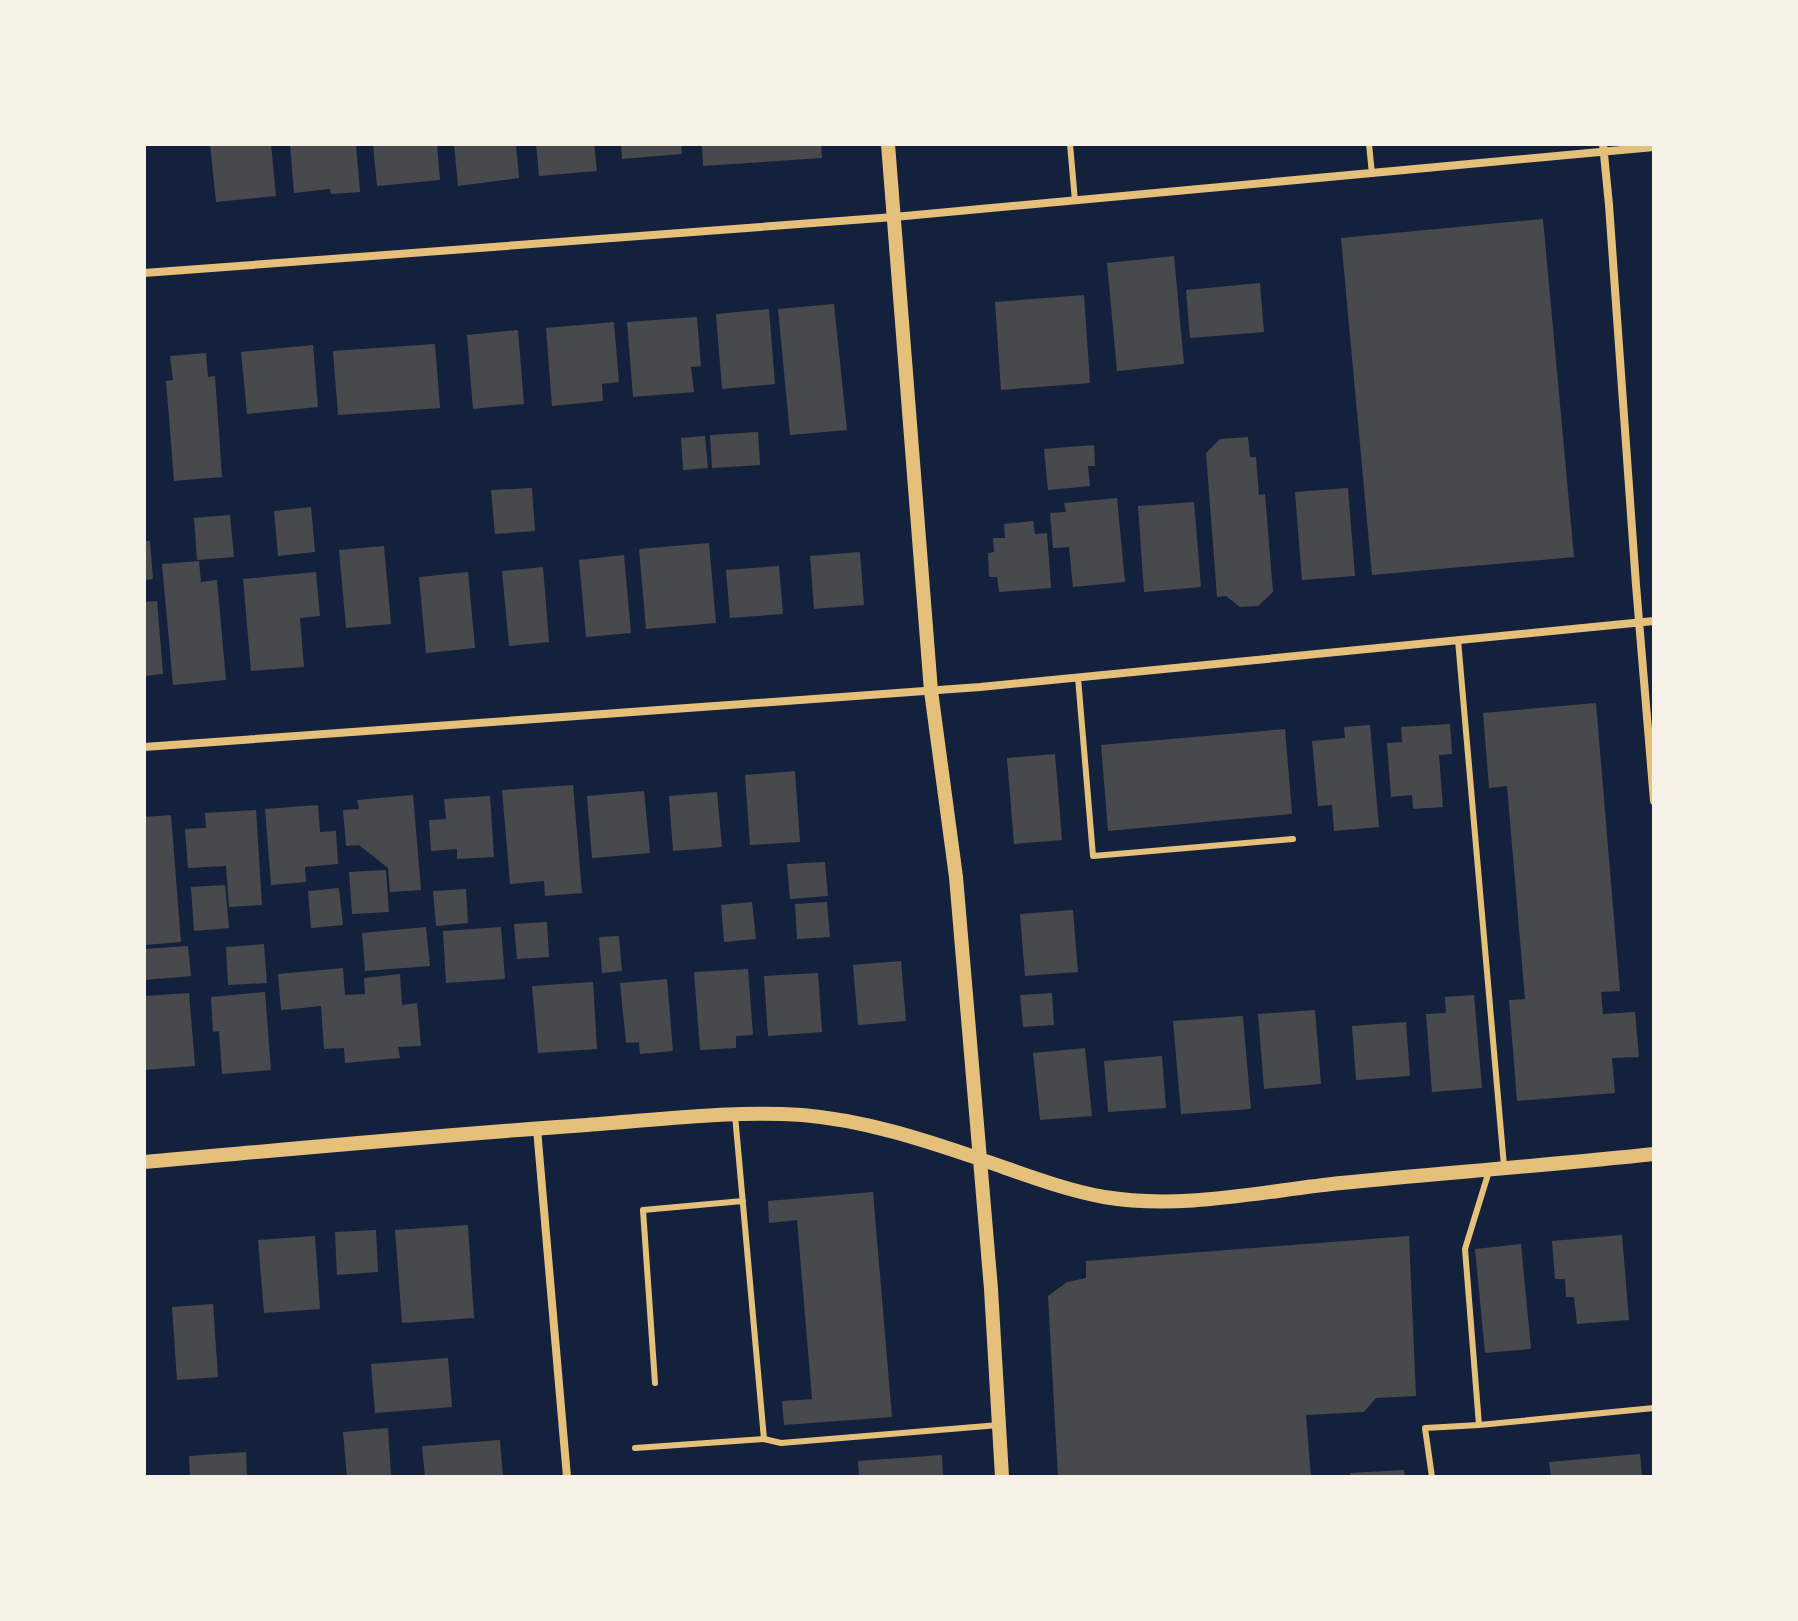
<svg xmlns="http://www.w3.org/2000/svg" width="1798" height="1621" font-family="'DejaVu Sans',sans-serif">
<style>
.building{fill:#48494c}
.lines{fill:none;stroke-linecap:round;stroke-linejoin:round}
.service{stroke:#e5c07b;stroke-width:6}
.minor{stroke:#e5c07b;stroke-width:8}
.tertiary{stroke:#e5c07b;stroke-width:14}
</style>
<rect width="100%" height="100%" fill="#14213d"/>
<!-- building -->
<path class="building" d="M210,144h61l5,52 -60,6z
M290,144h66l4,48 -29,2 -1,-5 -36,4z
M373,144h64l3,36 -63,6z
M454,144h62l3,34 -61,8z
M536,144h58l3,27 -58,5z
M621,144h60l1,10 -60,5z
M702,144h119l1,14 -119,8z
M1543,219l31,338 -202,18 -31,-337z
M1174,256l10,108 -67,7 -10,-108z
M1260,283l4,49 -74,6 -4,-48z
M1084,295l6,88 -89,7 -6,-88z
M834,304l13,126 -57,5 -12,-126z
M769,309l6,75 -53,5 -6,-75z
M697,317l4,49 -10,1 3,25 -61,5 -6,-75z
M614,322l5,60 -17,2 1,17 -51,5 -6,-78z
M518,330l6,74 -51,5 -6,-74z
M435,344l5,64 -102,7 -5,-64z
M313,345l5,62 -71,7 -6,-62z
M206,353l2,24 7,-1 7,101 -48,4 -8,-100 7,-1 -3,-24z
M758,432l2,33 -48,3 -2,-33z
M705,436l3,32 -25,2 -2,-32z
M1248,437l2,20h6l3,38 6,-1 8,98 -15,14 -18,1 -14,-11 -9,1 -11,-144 14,-14z
M1094,445l1,21h-7l2,20 -42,4 -4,-41z
M532,488l3,43 -40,3 -4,-44z
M1348,488l7,88 -53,4 -7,-88z
M1117,498l8,84 -52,5 -4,-40 -16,1 -3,-35 16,-1 -2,-9z
M1194,502l7,85 -57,5 -6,-86z
M311,507l4,45 -37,4 -4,-45z
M230,515l4,42 -37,3 -3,-42z
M1033,521l2,13 12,-1 4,55 -52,4 -2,-15h-8l-1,-24 6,-1 -1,-14h12l-1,-14z
M144,541h6l3,38 -9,1z
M709,543l7,80 -70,6 -7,-80z
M384,546l7,78 -45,4 -7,-78z
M860,552l4,53 -50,4 -4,-53z
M624,555l7,78 -45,4 -7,-77z
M199,561l2,21 16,-2 9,100 -53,5 -11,-121z
M779,566l4,48 -53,4 -4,-48z
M543,567l6,75 -40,4 -7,-75z
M316,572l4,44 -20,2 4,49 -53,4 -8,-92z
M468,572l7,76 -49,5 -7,-76z
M157,601l6,73 -19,2v-74z
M1596,703l24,288 -19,1 2,22 32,-2 4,45 -27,1 3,35 -98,8 -8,-101 16,-1 -18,-213 -18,2 -6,-75z
M1450,724l2,30 -13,1 4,52 -30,2 -1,-14 -21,2 -4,-54 15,-1 -1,-15z
M1370,725l9,102 -45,4 -2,-26 -14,1 -6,-65 33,-3 -1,-11z
M1285,729l7,85 -184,17 -7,-86z
M1055,754l7,86 -48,4 -7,-86z
M795,771l5,71 -50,3 -5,-70z
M573,785l9,108 -37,3 -1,-15 -34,3 -8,-94z
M644,791l6,62 -58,5 -5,-62z
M717,792l5,55 -49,4 -4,-55z
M413,795l8,95 -31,2 -2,-24 -29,-23 -13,1 -3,-36 16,-1 -2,-9z
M490,796l4,61 -37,2v-10l-26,2 -2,-31 17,-1 -2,-20z
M318,805l2,27 16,-1 2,33 -33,3 1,15 -35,3 -6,-76z
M256,810l6,95 -33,2 -3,-41 -38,2 -3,-39 21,-1 -1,-15z
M171,815l10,127 -37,3v-128z
M825,862l3,34 -38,3 -3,-35z
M386,870l3,42 -37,2 -3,-42z
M225,885l4,43 -35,3 -3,-44z
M339,888l4,37 -32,3 -3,-37z
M466,889l2,34 -32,3 -3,-35z
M752,902l4,37 -32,3 -3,-37z
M827,902l3,35 -33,2 -2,-35z
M1073,910l5,62 -53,4 -5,-62z
M547,922l2,35 -32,2 -3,-35z
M426,927l4,39 -65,5 -3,-38z
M501,927l4,52 -59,4 -3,-52z
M619,936l3,35 -20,2 -3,-36z
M264,944l3,39 -39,2 -2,-38z
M188,946l3,30 -47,4v-31z
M901,961l5,60 -48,4 -5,-60z
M343,968l2,27 20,-1 -1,-16 36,-4 2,31 15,-2 4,43 -23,1 2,11 -55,5 -1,-15 -20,1 -3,-43 -40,4 -3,-36z
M748,969l5,66 -17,1v12l-36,2 -6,-78z
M818,973l4,59 -54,4 -4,-60z
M667,979l6,72 -33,3 -1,-12 -13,1 -6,-60z
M593,982l4,67 -59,4 -6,-67z
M265,992l6,78 -49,4 -3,-43 -6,1 -2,-35z
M189,993l6,73 -51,4v-74z
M1052,993l2,32 -31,2 -3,-32z
M1474,995l8,93 -50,4 -6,-78 20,-1 -1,-16z
M1315,1010l6,74 -57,5 -6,-75z
M1243,1016l8,93 -70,5 -8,-93z
M1406,1022l4,54 -54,4 -4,-54z
M1085,1048l7,68 -52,4 -7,-67z
M1162,1056l4,52 -58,4 -4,-51z
M873,1192l19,225 -108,8 -2,-24 30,-2 -15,-179 -28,3 -1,-22z
M468,1225l6,93 -72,5 -7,-93z
M376,1230l2,42 -41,3 -2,-43z
M1622,1235l7,85 -52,4 -3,-27h-8l-1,-18h-10l-3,-38z
M315,1236l5,73 -56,4 -6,-73z
M1409,1236l7,160 -40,2 -12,14 -58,3 5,62h-253l-10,-181 19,-14 19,-4v-17z
M1521,1244l10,105 -46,4 -10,-104z
M213,1304l5,73 -41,3 -5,-73z
M448,1358l4,49 -77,6 -4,-49z
M388,1428l3,47 -44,2 -4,-45z
M500,1440l3,37h-78l-3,-31z
M246,1452l1,25h-57l-1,-21z
M1640,1454l2,23h-91l-2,-15z
M942,1455l1,22h-84l-1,-16z
M1404,1470l1,7h-54l-1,-4z"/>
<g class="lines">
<!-- service -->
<path class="service" d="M1070,144l5,57
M1369,144l3,30
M1458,640l46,526
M1078,678l15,178 200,-17
M655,1383l-12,-173 100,-9
M1479,1425l175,-17
M764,1439l17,4 218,-18
M635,1448l129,-9 -29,-324
M1432,1477l-7,-49 54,-3 -14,-176 24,-78"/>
<!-- minor -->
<path class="minor" d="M1603,144l6,61 27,380 18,216
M144,273l750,-56 760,-70
M144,747l836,-60 674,-66
M537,1129l30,348"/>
<!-- tertiary -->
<path class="tertiary" d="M888,144l43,547 25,186 35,412 11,188
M144,1162c148,-13 295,-27 443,-37 70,-5 145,-15 215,-10 61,5 120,24 178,44 41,14 81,30 124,38 79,13 159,-6 237,-14 104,-10 209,-18 313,-29"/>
</g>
<!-- border -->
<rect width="1798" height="1621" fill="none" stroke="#f6f1e7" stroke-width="292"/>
</svg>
